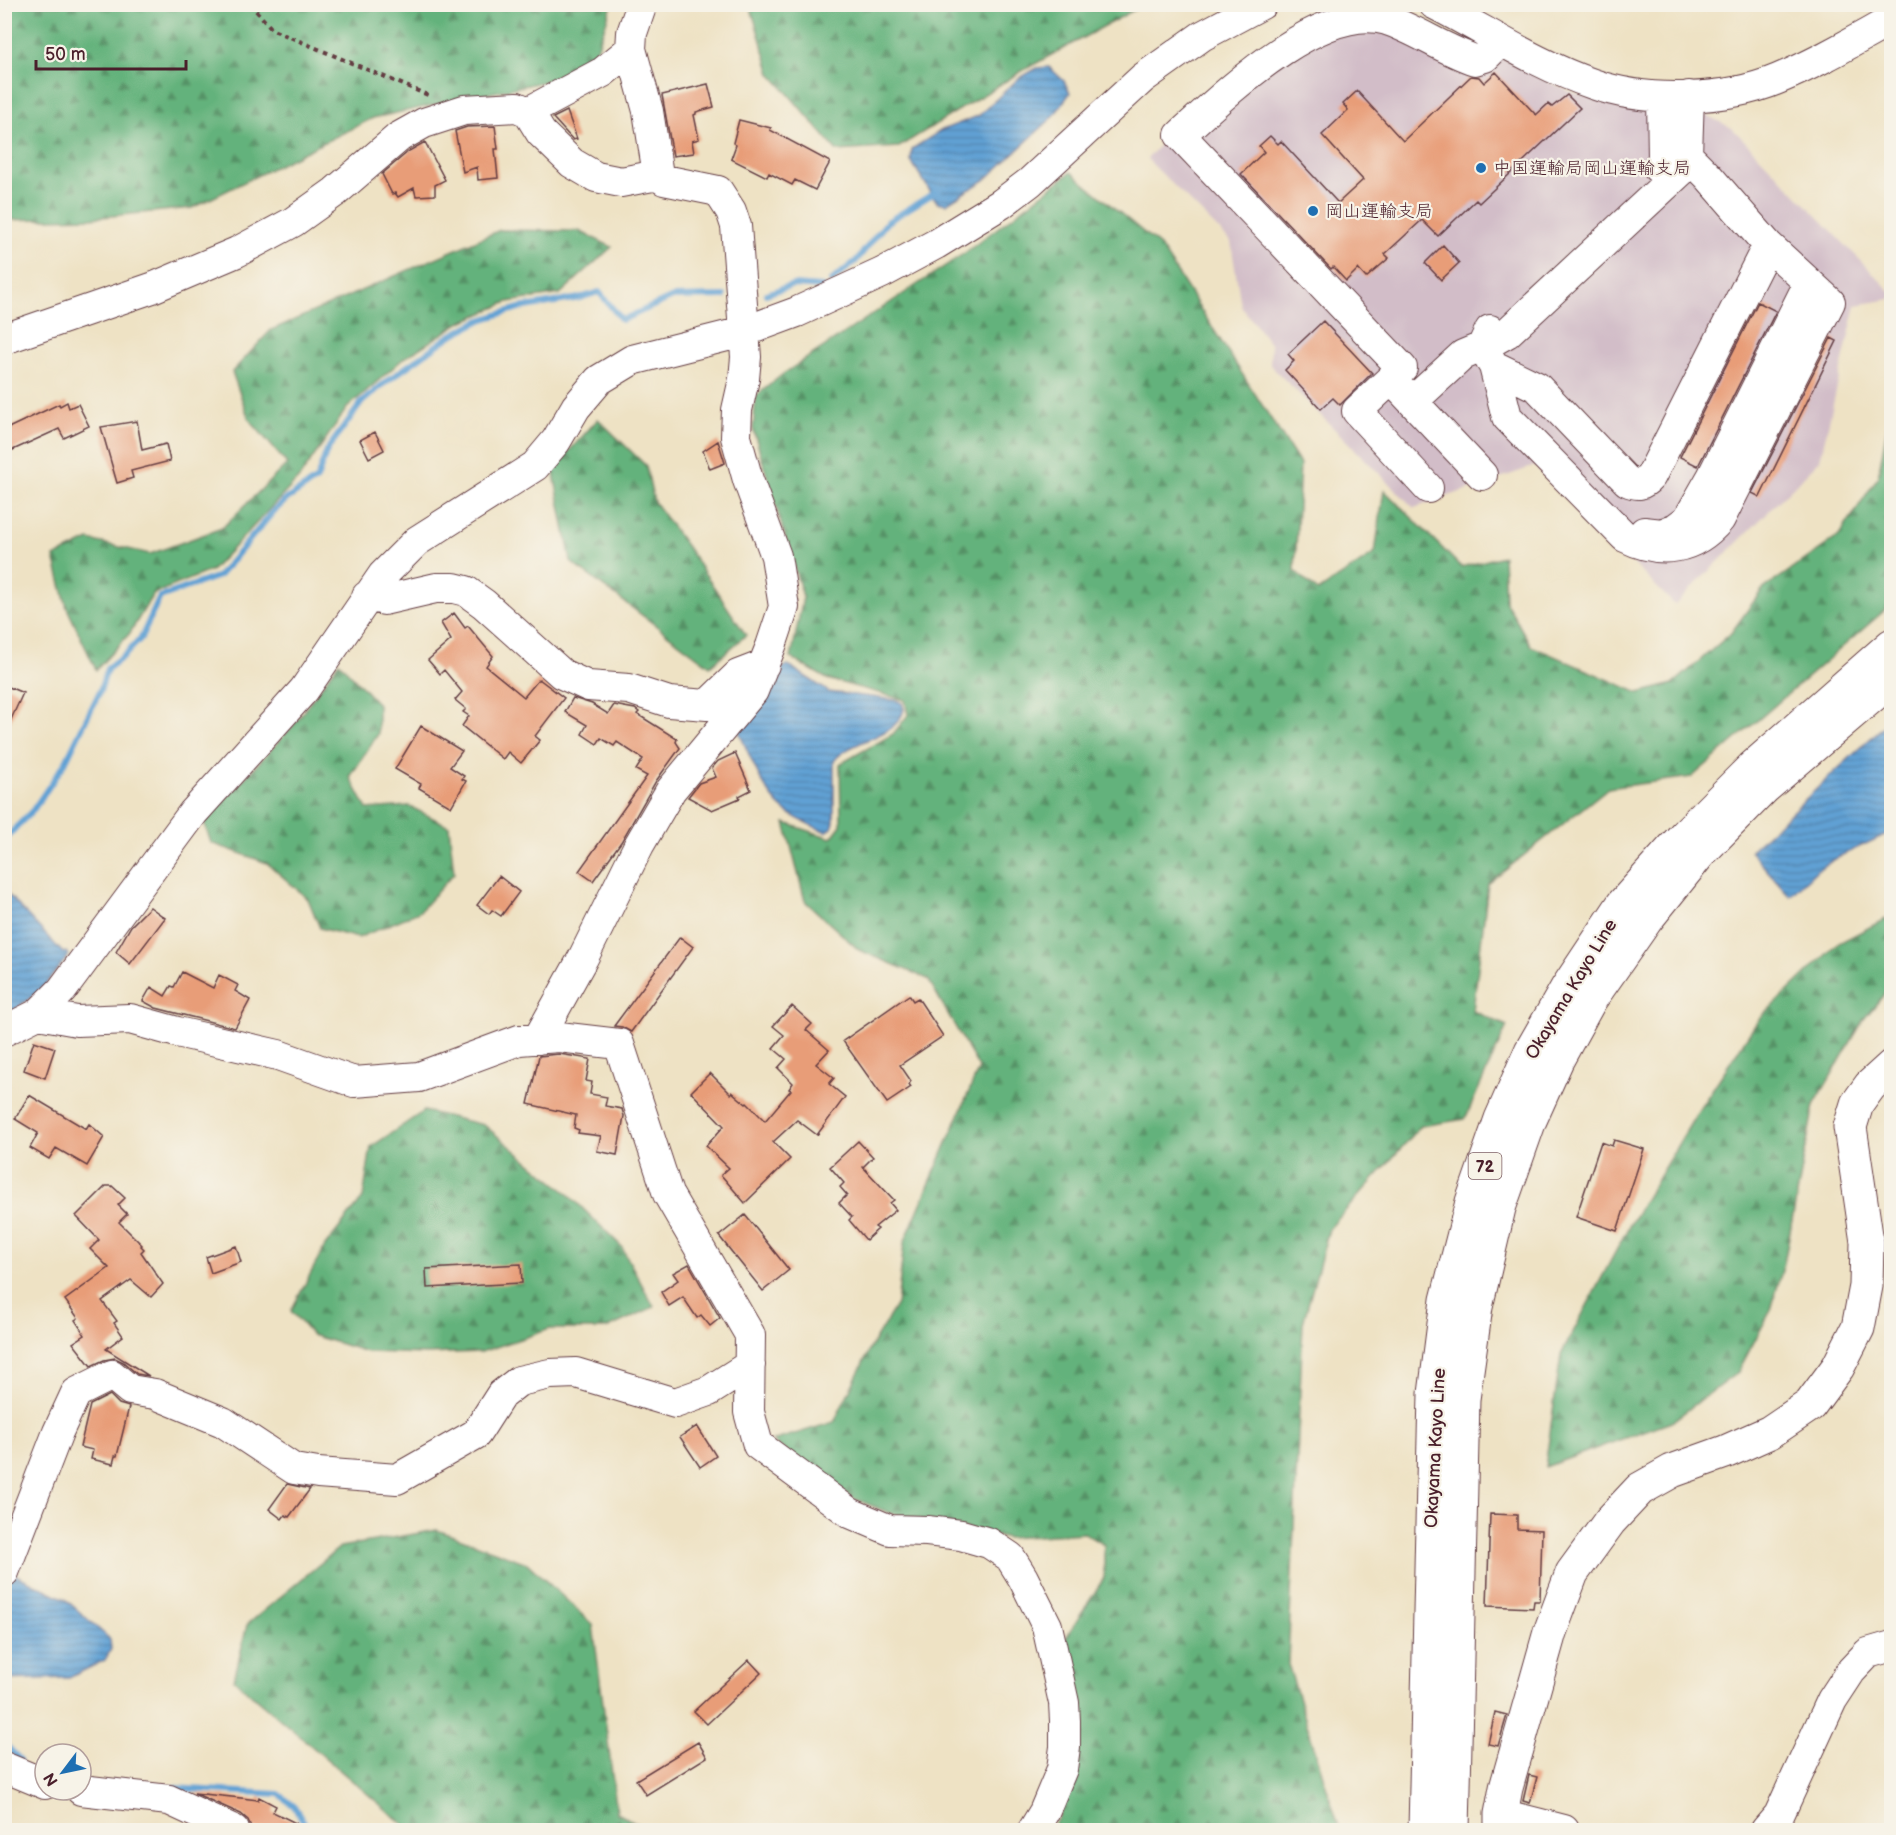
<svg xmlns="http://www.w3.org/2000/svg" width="1896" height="1835" font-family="'Balsamiq Sans','Klee One',sans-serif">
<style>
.industrial{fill:#d2bdc8}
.forest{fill:url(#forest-firs);stroke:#576853;stroke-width:1.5}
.water{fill:url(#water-rules);stroke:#566080;stroke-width:1.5}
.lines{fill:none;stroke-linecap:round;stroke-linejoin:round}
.stream{stroke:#61a1d4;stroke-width:6}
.building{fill:#e89d78}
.minor-casing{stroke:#633c42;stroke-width:32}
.major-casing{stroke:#633c42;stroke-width:35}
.path{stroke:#633c42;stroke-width:4;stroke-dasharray:4.5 4.5;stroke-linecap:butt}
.minor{stroke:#fff;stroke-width:30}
.major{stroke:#fff;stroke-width:33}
.poi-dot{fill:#1f6fb2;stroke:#f7f3e8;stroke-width:2}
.labels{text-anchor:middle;stroke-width:4.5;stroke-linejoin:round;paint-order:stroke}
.shield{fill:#f7f3e8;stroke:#7e5f64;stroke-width:1.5}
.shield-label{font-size:16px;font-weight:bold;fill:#4a1f2b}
.poi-label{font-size:18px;fill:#4a1f2b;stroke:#f7f3e8;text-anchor:start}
.street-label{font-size:18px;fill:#4a1f2b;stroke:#f7f3e8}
</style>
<defs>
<pattern id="forest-firs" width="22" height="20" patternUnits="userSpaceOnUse" patternTransform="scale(1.5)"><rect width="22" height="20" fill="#64b27b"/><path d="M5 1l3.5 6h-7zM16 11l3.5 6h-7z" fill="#549065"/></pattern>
<pattern id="water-rules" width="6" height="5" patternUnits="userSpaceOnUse" patternTransform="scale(1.5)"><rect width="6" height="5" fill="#61a1d4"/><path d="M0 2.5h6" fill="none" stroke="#5283ac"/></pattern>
</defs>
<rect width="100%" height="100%" fill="#f7f3e8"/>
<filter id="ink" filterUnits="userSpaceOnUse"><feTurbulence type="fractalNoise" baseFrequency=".0167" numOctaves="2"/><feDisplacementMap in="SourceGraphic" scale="12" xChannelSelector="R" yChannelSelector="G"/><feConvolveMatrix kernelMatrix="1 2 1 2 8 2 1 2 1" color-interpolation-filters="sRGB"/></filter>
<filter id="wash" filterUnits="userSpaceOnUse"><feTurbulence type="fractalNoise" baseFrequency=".008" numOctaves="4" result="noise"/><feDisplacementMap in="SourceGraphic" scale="24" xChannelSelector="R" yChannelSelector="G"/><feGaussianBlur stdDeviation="1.35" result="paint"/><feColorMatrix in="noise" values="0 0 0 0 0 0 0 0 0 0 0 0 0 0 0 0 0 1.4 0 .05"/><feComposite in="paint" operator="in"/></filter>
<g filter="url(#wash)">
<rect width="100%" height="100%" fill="#eee2c4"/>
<!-- industrial -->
<path class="industrial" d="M1298,26l162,13 4,-4 58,34 46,22 48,15 90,9 26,13 159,164v7l-35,6 -36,155 -145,145 -140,-139 -121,42 -144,-143 1,-20 -30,-39 -10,-64 -84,-83 36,-40z"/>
<!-- forest -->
<path class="forest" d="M4,5h608l-18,53 -38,21 -183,39 -181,90 -101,10 -86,2z
M750,5h393l-121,66 -123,76 -62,4 -66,-77z
M1071,172l89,74 140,218 -5,107 23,20 57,-38 9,-63 77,77 42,-11 2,45 26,45 108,47 34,-9 58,-51 31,-43 77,-54 39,-59 13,-71v199l-199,172 -84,11 -120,96 -15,127 34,15 -42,93 -44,7 -92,103 -26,94 -15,341 52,166h-289l8,-14 15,-43 7,-43 -19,-86 42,-66v-33l-20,-12 -76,5 -118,-25 -40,-16 -78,-56 62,-19 39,-79 24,-39 7,-61 75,-175 -51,-89 -69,-29 -54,-49 -20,-78 46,15 10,-13 -1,-61 53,-30 15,-19 -3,-15 -78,-21 -36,-21 12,-61 -50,-168 3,-33 27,-22 183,-122z
M500,230l79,1 33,16 -52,47 -52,8 -49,21 -56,36 -56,49 -47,69 -88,93 -59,24 -23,39 -34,37 -29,-62 -13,-51 35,-17 61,14 72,-26 65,-64 -38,-45 -17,-47 39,-42z
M598,419l48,47 8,36 33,45 59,88 -36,31 -139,-104 -18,-93z
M339,662l39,42v30l-28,43 17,32 42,-3 40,20 5,47 -35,39 -61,26 -38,-10 -12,-29 -41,-36 -56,-20 -7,-21 89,-96z
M1891,916v70l-27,33 -50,86 -30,158 -13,47 -33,62 -64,48 -129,47 16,-112 68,-129 71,-118 59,-89 78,-75z
M424,1111l60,14 82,67 55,54 33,61 -48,22h-56l-69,23 -55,2 -59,-2 -55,-17 -21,-24 34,-65 38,-48 8,-51z
M437,1530l90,33 66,62 24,188 32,17h-239l-176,-150 13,-55 93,-78z"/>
<!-- water -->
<path class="water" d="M1049,67l15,14 6,12 -17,24 -68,63 -39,24 -9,-2 -26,-41 1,-12 30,-19 36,-14 40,-37 19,-11z
M788,665l41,27 67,8 6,3 2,6c-7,30 -52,29 -70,52v61l-2,6 -6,4c-15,-7 -36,-15 -48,-28 -19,-21 -28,-49 -40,-74l14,-10 -2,-4 30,-47z
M1886,724l6,4 -1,104 -51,24 -23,14 -27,26 -40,-45z
M4,890l59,63 3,-1 3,3 -28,35 -36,27z
M12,1573l53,26 45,40 1,10 -6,11 -36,18 -64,2 -1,-88z"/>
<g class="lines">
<!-- stream -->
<path class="stream" d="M831,281l25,-20 31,-39 52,-32
M766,294l27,-9 29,2
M4,840l29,-30 32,-47 35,-72 7,-22 17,-13 17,-18 19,-41 59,-21 54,-64 14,-13 30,-20 10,-29 35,-48 25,-21 63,-45 31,-16 38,-12 61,-10 19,-6 23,28 51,-23 51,-1
M4,1743l16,17
M172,1788l107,6 15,12 15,24"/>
</g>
<g id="blocks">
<!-- building -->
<path class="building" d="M1496,72l40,43 12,-11 4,3 15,-12 13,13 -101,95 -3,-3 -38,36 -16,-16 -37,34 4,4 -23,20 -8,-9 -12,12 -13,-14 -2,2 -90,-95 23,-22 -5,-6 11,-10 8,8 3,-3 57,62 25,-23 -41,-45 26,-25 -5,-6 14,-13 46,50 68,-65 8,1 5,6z
M708,84l6,23 -18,5v2l-2,1 5,24 -7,2 2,12 -21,3 -11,-61z
M567,111l10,28 -4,1 -20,-22z
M739,120l32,8 -1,2 60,32 -15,28 -20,-10 -3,5 -23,-12 -2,4 -36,-18 5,-14 -3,-2z
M495,126l3,23h-3l3,29 -20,2 -1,-13 -14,5 -8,-41 12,-4z
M425,142l20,38 -10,5v10l-19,1 -2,-8 -16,9 -3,-4 -3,1 -10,-20 27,-23z
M1443,245l16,18 -18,17 -16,-17z
M1758,302l18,9 -78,155 -18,-9z
M1323,321l49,52 -32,32 -7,-7 -12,11 -36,-39 9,-9 -6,-7z
M1831,338l6,3 -77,156 -8,-4z
M67,402l2,6 9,-4 11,22 -25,12 -5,-9 -55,25v-24l55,-26 1,2z
M137,421l5,29 24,-6 4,17 -39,10 2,7 -16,5 -16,-56z
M375,432l9,18 -15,8 -9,-18z
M718,441l7,22 -15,6 -7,-18z
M454,613l11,15 3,-2 25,30 -7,10 38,31 15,-18 25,19 -29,38 5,4 -19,23 -13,-11 -5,7 -41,-33 7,-10 -6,-4 3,-3 -11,-9 7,-8 -18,-22 -4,4 -12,-14 23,-20 -10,-17z
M4,685l19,8 -19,42z
M573,698l19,6 16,10 6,-9 21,4 4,3 -2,2 40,25 -1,3 4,6 -24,33 -35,61 -28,39 -14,-10 68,-95 -11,-6 7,-11 -26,-17 -3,4 -13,-8 -4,6 -15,-10 5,-9 -22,-13z
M421,726l41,25 -12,16 14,9 -2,3 4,2 -15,26 -32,-19 2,-4 -26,-15z
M735,753l16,37 -12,6 1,2 -28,12 -24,-13 11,-14 17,-6 -4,-9 6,-7z
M499,876l20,16 -18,24 -9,-6 -3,4 -12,-9z
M150,907l15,11 -35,46 -14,-12 15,-26z
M680,937l13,10 -62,85 -9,-5 -8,-1z
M182,972l31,16 6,-13 19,10 -3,6 15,9 -15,28 -79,-20 -13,-7 8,-14 14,9 6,-10 3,1z
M909,995l4,6 5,-3 25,38 -43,29 11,16 -2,3 2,3 -24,16 -44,-62z
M792,1006l20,18 -6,6 23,20 -13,14 18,14 -5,6 16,13 -28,38 -20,-15 -24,22 17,17 -45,44 -24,-28 8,-7 -23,-22 18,-20 -33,-34 19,-19 21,21 1,-2 14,12 1,-1 18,18 26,-31 -2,-1 4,-6 -15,-15 8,-9 -13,-11 11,-13 -11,-9z
M34,1041l21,7 -10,30 -21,-8z
M559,1054l31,5 -4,22 6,1 -2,12 17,3 -2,9 17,3 2,7 -7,39 -20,-4 4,-15 -23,-3 1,-3 -5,-2 2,-13 -48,-11 11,-48z
M29,1095l57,34 3,-5 15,13 -17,29 -31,-18 -7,11 -19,-11 8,-15 -23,-14z
M1614,1140l30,9 -27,82 -41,-14 25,-75 11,4z
M858,1141l15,16 -10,10 31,33 -4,3 6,7 -21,17 3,2 -12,11 -17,-20 3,-3 -13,-14 8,-8 -7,-8 4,-4 -14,-16z
M106,1186h6l13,12 -7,7 9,9 -8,8 23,23 -1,1 3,3 -3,3 22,32 -12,13 -20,-17 -29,21 15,20 -3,2 9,13 -17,13 43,27 -12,-2 -14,-12 -8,-4 -11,2 -13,6 -18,-23 12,-8 -10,-15 3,-2 -13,-18 44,-32 -19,-19 9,-9 -23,-24z
M745,1215l44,55 -26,21 -44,-55z
M236,1246l5,16 -30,11 -5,-16z
M521,1264l1,19 -95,5 -1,-19z
M689,1264l31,54 -10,8 -9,-11 -4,3 -14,-21 -14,9 -8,-14 17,-12 -5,-7z
M110,1395l9,9 10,3 -12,49h-2l-2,8 -22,-5 2,-9 -13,-3 10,-42z
M697,1426l19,30 -16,11 -20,-30z
M287,1484l23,5 -21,28 -4,-2 -3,4 -13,-10z
M1490,1514l27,1v14l25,1 -2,71h-6l-1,7 -46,-2z
M749,1660l12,13 -54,51 -13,-13z
M1495,1712l12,3 -9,31 -10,-2z
M698,1742l9,15 -61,38 -10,-15z
M1529,1775l8,2 -7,26 -7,-2z
M194,1793l47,5 17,2 1,-3 17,9 -3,6 37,18h-52l-7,-3 -3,-7 -7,-6z"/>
</g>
</g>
<g filter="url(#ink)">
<use href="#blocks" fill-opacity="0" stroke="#633c42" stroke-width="1.5"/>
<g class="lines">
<!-- minor casing -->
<g class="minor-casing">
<path id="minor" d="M1434,4c53,27 103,61 159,80 53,19 133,17 185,-5 39,-16 76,-38 114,-59
M528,112l75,-40 28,-23
M1663,151l24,4 21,21 60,69 -117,231c-8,9 -13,10 -24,5l-90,-94 -43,-21 -12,-19 25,-14 175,-163 5,-15 2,-59
M1658,168l5,-9 -1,-62
M4,339l148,-51 85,-36 56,-30 42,-30 64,-55 25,-14 40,-13 53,-3 11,5 13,21 31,30 24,14 25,5 37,-7
M1494,366l13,51 118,120c36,18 69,13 95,-18l110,-217 -62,-57
M1391,379l-34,32 71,77
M1413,401l50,-46 19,-8 8,-17
M1482,475l-91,-96 11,-11 -222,-233c44,-40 142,-135 207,-115 30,10 57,30 88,40l10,-3 16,-16
M1644,532l18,2 14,-6 12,-9 24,-42 97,-194
M367,596l17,4 52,-12h18l12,3 18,13 78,70 26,12 41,3 40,13 38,3 31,-30 26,-10
M38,1014l39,7 53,-2 47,13 101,23 76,27 65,-5 100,-37 40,-3 60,7 49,150 82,141 -1,77 9,33 92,68 40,17 37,1 34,4 28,8 21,14 13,21 24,48 17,77 1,18v26l-3,22 -18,43 -11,18
M4,1031l34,-17 24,-24 131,-177 111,-123 79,-115 34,-34 118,-75 21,-25 20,-34 23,-27 33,-20 111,-28 54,-20 85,-39 54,-29 65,-40 29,-22 113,-104 59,-42 60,-32
M538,1039l45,-81 56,-113 32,-55 82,-99 18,-45 13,-39 -8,-51 -28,-76 -12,-43 1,-27 7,-31 2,-22 -10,-131 -5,-15 -13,-20 -54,-11 -6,-5 -10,-64 -17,-62 1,-16 10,-29
M4,1572l54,-140 18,-39 36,-18 18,15 25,4 68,28 71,47 24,4 79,6 79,-45 25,-39 18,-14 31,-7 26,-1 99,30 34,-12 41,-26
M4,1767l41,17
M81,1790l88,10 65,30
M1501,1814l63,16
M1766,1830l13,-15 53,-115 19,-29 17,-18 24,-7"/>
</g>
<!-- major casing -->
<g class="major-casing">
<path id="major" d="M1425,1830l10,-436 12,-94 25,-98 29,-83 30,-68 36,-63 56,-84 62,-69 67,-67 140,-123
M1453,1830l10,-431 13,-92 23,-99 31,-88 27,-60 33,-60 56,-80 54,-67 64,-65 128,-109
M1501,1830v-16l5,-26 44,-156 22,-59 38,-52 30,-32 32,-18 53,-19 45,-20 40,-27 28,-38 20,-39 8,-42 1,-44 -17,-115 7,-23 13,-18 22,-20"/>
</g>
<!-- path -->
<path class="path" d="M250,4l23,26 157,66"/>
<!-- minor -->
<use href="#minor" class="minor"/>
<!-- major -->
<use href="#major" class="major"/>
</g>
</g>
<!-- markers -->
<g class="poi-dot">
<circle cx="1481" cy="168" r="6"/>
<circle cx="1313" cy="211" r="6"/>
</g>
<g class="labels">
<!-- shield labels -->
<rect class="shield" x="1468.5" y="1153" width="33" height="26" rx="4.5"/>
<g class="shield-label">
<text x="1485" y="1172">72</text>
</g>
<!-- poi labels -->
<g class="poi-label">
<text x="1493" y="174">中国運輸局岡山運輸支局</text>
<text x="1325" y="217">岡山運輸支局</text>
</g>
<!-- street labels -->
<g class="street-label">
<text transform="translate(1571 989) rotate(-59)" y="6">Okayama Kayo Line</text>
<text transform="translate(1435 1448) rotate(-87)" y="6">Okayama Kayo Line</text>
</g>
</g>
<!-- margin -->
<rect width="1896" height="1835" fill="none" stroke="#f7f3e8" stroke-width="24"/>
<!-- north arrow -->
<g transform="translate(63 1772) rotate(238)"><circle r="28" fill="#f7f3e8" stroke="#b29e9c" stroke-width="1.5"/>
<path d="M0-4.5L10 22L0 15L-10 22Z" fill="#1f6fb2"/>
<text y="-9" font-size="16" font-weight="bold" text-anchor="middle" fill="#4a1f2b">N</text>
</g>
<!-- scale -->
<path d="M36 60v9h150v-9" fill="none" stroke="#4a1f2b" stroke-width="3"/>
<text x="45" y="60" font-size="18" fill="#4a1f2b" stroke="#f7f3e8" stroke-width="4.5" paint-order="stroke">50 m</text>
</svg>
